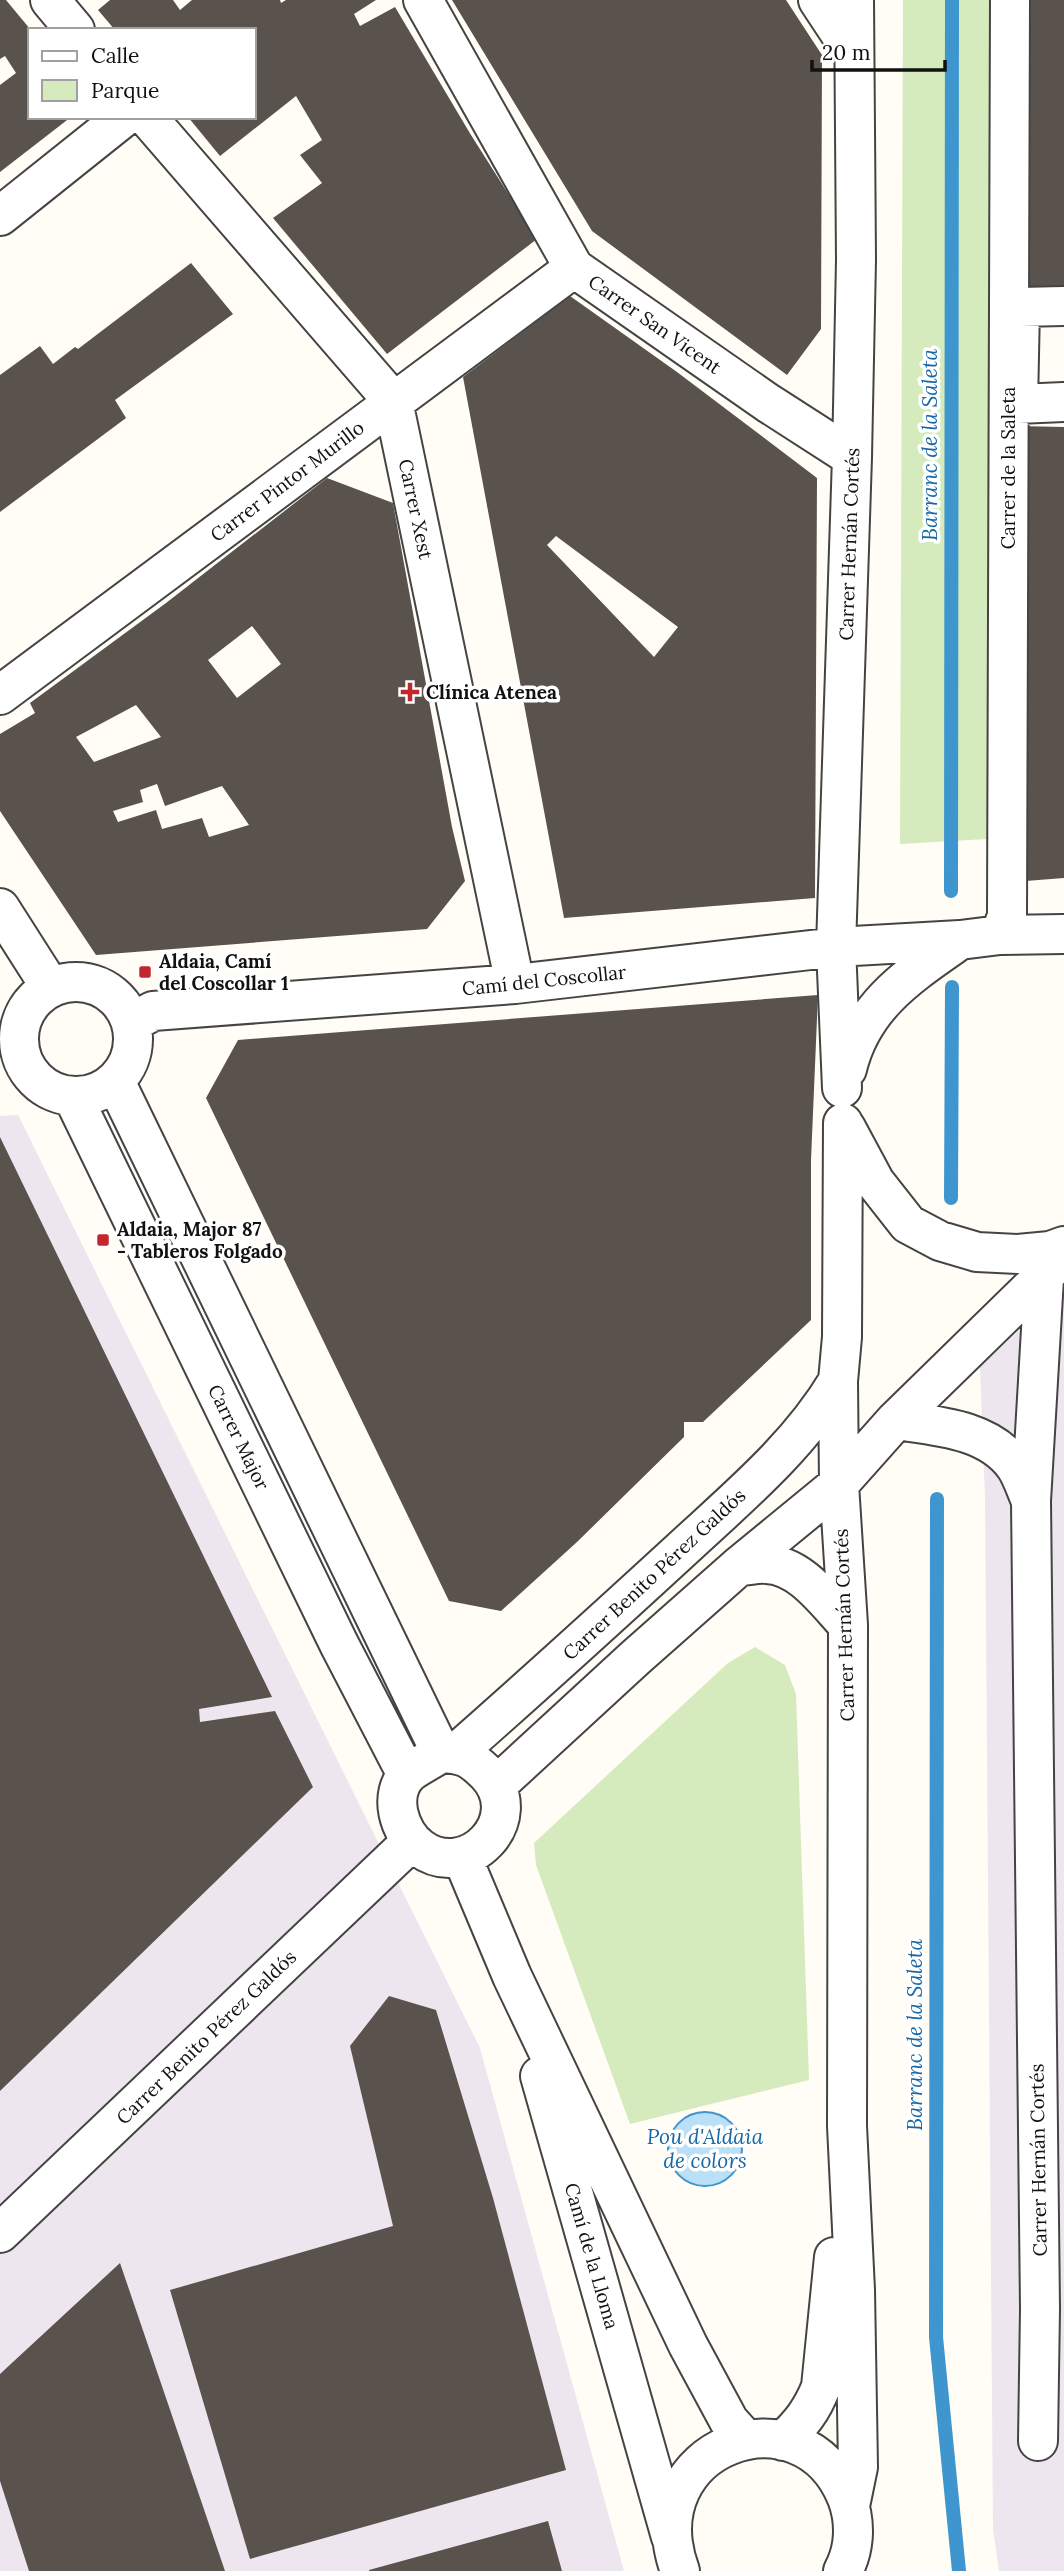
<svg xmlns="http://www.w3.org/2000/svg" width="1064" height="2571" font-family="Lora,serif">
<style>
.industrial{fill:#eee6ef}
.green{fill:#d5ebbd}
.water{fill:#b9e0f7;stroke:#3f96cf;stroke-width:2}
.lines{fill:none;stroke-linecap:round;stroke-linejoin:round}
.stream{stroke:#3f96cf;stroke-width:14}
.building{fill:#5a524d;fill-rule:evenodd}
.minor-casing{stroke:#444;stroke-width:42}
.minor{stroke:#fff;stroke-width:38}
.poi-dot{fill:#c4262e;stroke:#fff;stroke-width:2.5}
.labels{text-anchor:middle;stroke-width:7;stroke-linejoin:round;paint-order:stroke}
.street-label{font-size:19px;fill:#111;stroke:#fff}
.poi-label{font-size:19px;font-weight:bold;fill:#111;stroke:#fff;text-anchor:start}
.water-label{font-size:21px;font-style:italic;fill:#1768a6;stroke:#fff}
</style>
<rect width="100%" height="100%" fill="#fffdf5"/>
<!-- industrial -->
<path class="industrial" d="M18,1115l462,933 144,523h-624v-1455z
M1064,1288v1283h-65l-6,-41 -8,-1031 -5,-132z"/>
<!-- green -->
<path class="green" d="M903,0h89l-5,839 -87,5z
M755,1647l30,18 11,29 13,386 -179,44 -94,-259 -2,-22 194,-180z"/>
<!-- water -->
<path class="water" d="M668 2149a37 37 0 1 1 74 0a37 37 0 1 1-74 0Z"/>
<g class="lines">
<!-- stream -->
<path class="stream" d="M951,891l1,-891
M951,1198l1,-211
M937,1499l-1,838 23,234"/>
</g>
<!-- building -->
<path class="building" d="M0,0h6l24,29v88h41l-71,55v-87l16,-12 -11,-17 -5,3z
M110,0h63l7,10 12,-10h88l1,3 5,-3h90l-22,14 6,12 35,-19 76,128 66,104 -150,115 -114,-136 49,-35 -22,-28 22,-15 -26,-44 -76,60 -32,-39h66v-87h-139l-17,-20z
M452,0h334l36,55 -1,274 -34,46 -195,-144z
M1020,0h44v293h-44z
M191,263l42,51 -118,86 11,18 -126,94v-137l40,-29 13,18 22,-17 3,2z
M570,296l107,76 140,106 -2,420 -251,20 -101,-541zM556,536l122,91 -24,30 -107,-112z
M1017,426l47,1v451l-50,4z
M327,478l66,25 59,324 13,54 -38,48 -331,26 -96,-144v-77l35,-21 -5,-10 136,-100zM252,626l29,38 -44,34 -29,-38zM136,705l25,32 -67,25 -18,-25zM157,784l8,22 57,-20 27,39 -40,12 -7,-19 -40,11 -6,-19 -38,12 -5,-11 30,-9 -3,-12z
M818,995l-7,165v160l-108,102h-19v15l-107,105 -76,69 -52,-10 -243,-503 32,-58z
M0,1137l272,560 -73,12 1,13 75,-11 38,76 -313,304z
M389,1996l47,14 57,188 73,272 -316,89 -80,-269 223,-64 -43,-180z
M120,2263l105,308h-196l-29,-90v-107z
M548,2521l14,50h-193v-1z"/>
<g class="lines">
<!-- minor casing -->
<g class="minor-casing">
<path id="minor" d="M50,0l25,30
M423,0l151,268 194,135 84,54
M818,0l35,53
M147,117l246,284 122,583
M0,216l124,-99
M1064,306l-44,1 -2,97 46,-2
M0,695l574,-427
M0,908l51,80
M1000,935l7,-19 3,-916
M19 1039a57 57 0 1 1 114 0a57 57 0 1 1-114 0Z
M131,1023l22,-12 362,-27 321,-37 124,-7 40,-5 64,-1
M847,1069c15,-64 63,-94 113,-129
M115,1081l326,672
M842,1088l-6,-141 16,-490 4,-197 -2,-260
M73,1097l266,547 68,131
M843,1123l-1,214 -4,44 1,103 9,141 -1,501 8,164 3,177 -8,39
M846,1128l29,54 33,42 32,17 37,11 41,2 32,-3 14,-5
M896,1420c41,6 93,9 119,46 7,10 11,24 16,35
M739,1566c9,0 18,-3 27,-2 35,1 60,38 82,61
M441,1753c23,1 30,5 46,21 42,45 -20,109 -67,74 -21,-15 -33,-54 -11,-75 9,-7 22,-13 32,-20z
M455,1754c76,-67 151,-135 225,-203 57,-53 118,-103 158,-170
M497,1785l138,-127 104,-92 100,-82 57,-64 168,-164
M462,1857l50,119 176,369 41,76 17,19
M540,2076l131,461
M0,2233l411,-391
M783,2441c18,-17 29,-31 38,-54l13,-130
M1038,2441l2,-132 -9,-808 13,-223
M680,2571c-46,-125 122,-186 167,-73 9,24 8,51 -4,73"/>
</g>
<!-- minor -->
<use href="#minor" class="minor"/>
</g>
<!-- markers -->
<g class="poi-dot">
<path d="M406.5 681.5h7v7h7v7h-7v7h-7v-7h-7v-7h7z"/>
<rect x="138" y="965" width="14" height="14" rx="3.5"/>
<rect x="96" y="1233" width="14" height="14" rx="3.5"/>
</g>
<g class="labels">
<!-- street labels -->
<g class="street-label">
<text transform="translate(655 324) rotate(35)" y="7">Carrer San Vicent</text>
<text transform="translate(1008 468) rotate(-90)" y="7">Carrer de la Saleta</text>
<text transform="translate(287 481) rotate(-37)" y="7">Carrer Pintor Murillo</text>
<text transform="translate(416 509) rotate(78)" y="7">Carrer Xest</text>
<text transform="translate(849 544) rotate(-88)" y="7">Carrer Hernán Cortés</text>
<text transform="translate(544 980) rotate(-6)" y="7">Camí del Coscollar</text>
<text transform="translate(239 1437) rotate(64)" y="7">Carrer Major</text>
<text transform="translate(654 1574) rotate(-43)" y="7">Carrer Benito Pérez Galdós</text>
<text transform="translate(844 1625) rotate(-92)" y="7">Carrer Hernán Cortés</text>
<text transform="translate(206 2037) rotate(-44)" y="7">Carrer Benito Pérez Galdós</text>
<text transform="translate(1038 2160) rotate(-91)" y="7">Carrer Hernán Cortés</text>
<text transform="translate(592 2256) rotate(74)" y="7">Camí de la Lloma</text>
</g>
<!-- poi labels -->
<g class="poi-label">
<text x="426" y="699">Clínica Atenea</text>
<text x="159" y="968">Aldaia, Camí<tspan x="159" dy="22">del Coscollar 1</tspan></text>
<text x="117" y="1236">Aldaia, Major 87<tspan x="117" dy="22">- Tableros Folgado</tspan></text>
</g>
<!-- water labels -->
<g class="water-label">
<text transform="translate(930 445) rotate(-90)" y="7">Barranc de la Saleta</text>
<text transform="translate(915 2035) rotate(-90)" y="7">Barranc de la Saleta</text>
<text x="705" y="2144">Pou d'Aldaia<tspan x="705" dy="24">de colors</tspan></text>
</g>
</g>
<!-- legend -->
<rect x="28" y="28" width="228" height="91" fill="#ffffff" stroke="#a0a0a0" stroke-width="2"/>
<rect x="42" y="51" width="35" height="10" fill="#ffffff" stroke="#a0a0a0" stroke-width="2"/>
<text x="91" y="63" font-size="21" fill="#111111">Calle</text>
<rect x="42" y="80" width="35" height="21" fill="#d5ebbd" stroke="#a0a0a0" stroke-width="2"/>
<text x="91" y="98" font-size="21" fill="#111111">Parque</text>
<!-- scale -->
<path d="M812 60v10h133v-10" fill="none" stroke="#111111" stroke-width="3.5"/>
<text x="822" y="60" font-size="21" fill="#111111" stroke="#ffffff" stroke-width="5" paint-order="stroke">20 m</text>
</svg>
